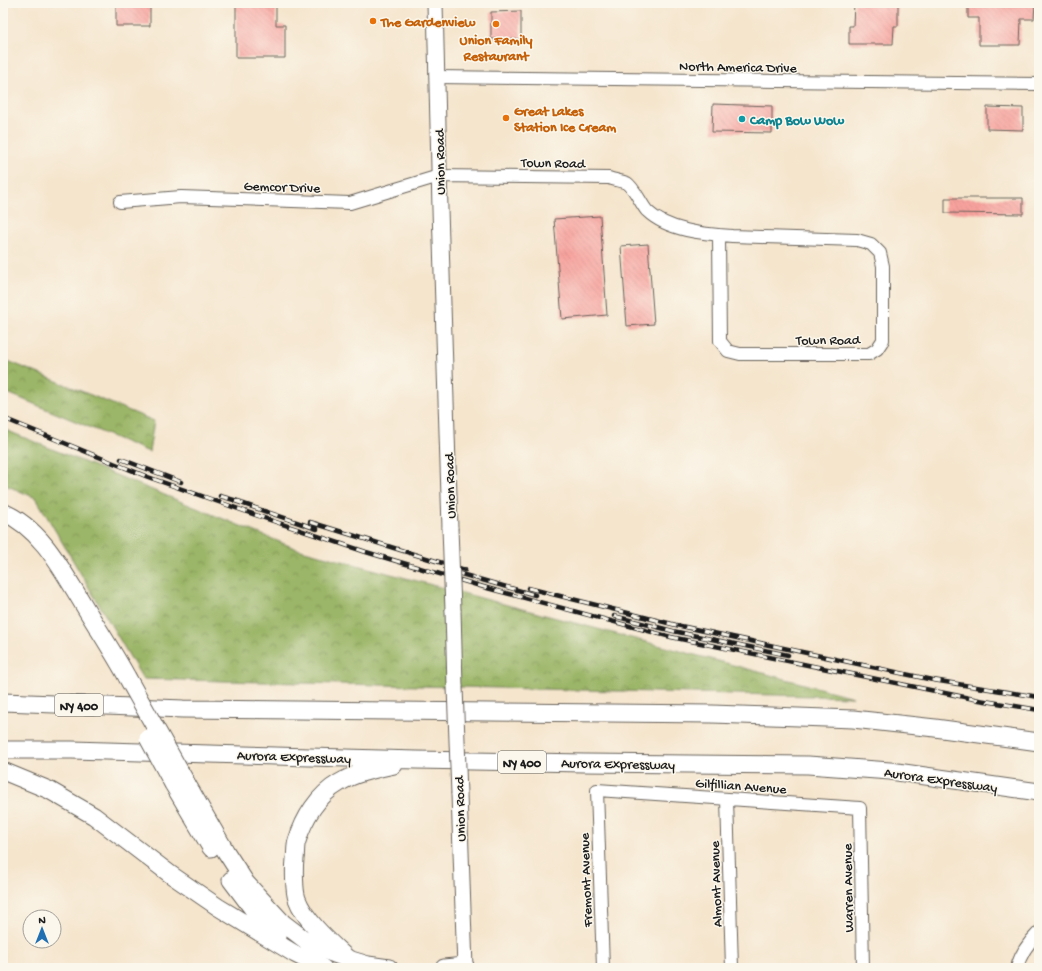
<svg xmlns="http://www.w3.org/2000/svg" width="1042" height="971" font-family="'Gochi Hand',sans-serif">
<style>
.forest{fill:url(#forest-crowns);stroke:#5c6942}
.building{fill:url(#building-back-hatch)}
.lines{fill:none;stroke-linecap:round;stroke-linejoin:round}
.minor-casing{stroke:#68625a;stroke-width:14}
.major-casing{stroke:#68625a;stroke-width:17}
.highway-casing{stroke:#68625a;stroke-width:19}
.minor{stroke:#fff;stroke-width:12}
.major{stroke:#fff;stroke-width:15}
.highway{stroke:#fff;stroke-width:17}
.rail-casing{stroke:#1c1c1c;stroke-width:4.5}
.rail{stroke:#fbf7ec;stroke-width:3;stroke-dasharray:9;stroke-linecap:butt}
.major-bridge-casing{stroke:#68625a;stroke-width:17;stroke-linecap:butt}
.highway-bridge-casing{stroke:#68625a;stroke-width:19;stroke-linecap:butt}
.major-bridge{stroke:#fff;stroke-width:15}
.highway-bridge{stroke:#fff;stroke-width:17}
.food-dot{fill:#e8710a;stroke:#fbf7ec;stroke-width:1.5}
.culture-dot{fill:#0f9aa8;stroke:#fbf7ec;stroke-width:1.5}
.labels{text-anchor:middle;stroke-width:3;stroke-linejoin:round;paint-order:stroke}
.shield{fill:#fbf7ec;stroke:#5f5e5a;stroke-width:1}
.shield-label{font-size:13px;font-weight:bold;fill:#1c1c1c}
.food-label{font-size:14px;font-weight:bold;fill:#c56008;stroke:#fbf7ec;text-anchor:start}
.street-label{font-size:14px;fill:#1c1c1c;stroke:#fbf7ec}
.culture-label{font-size:14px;font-weight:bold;fill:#0d838f;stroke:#fbf7ec;text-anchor:start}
</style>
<defs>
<pattern id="forest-crowns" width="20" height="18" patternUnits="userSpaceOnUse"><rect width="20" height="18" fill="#9bb668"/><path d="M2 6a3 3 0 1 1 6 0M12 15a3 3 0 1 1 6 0" fill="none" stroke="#7e9355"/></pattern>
<pattern id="building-back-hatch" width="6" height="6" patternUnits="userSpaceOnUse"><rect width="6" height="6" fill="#f8a29d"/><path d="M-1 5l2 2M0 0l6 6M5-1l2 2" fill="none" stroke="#d48b87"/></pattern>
</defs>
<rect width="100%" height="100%" fill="#fbf7ec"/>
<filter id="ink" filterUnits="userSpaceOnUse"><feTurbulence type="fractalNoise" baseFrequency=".025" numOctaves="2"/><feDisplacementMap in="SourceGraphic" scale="8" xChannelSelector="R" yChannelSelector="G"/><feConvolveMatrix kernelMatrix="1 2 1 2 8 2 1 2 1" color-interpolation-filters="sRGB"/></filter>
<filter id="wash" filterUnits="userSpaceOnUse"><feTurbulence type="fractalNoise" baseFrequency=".012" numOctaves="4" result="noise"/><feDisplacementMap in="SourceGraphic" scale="16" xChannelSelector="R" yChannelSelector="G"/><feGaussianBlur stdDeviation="0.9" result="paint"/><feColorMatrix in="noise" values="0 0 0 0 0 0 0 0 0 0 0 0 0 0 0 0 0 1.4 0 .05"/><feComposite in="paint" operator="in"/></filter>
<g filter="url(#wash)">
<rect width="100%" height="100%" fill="#f5e5cd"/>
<!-- forest -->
<path class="forest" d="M3,359l151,62 -5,31 -146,-61z
M3,429l294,120 556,148 -710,-18 -107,-181 -33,-14z"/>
<g id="blocks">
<!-- building -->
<path class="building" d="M116,3h34v23h-34z
M236,3h40v22h9v33h-49z
M854,3h44v23h-4l-1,18h-44v-18h4z
M968,3h67l-1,16h-13l-1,26h-41v-27h-11z
M521,11v28h-30v-27z
M713,104l59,2v27l-60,-1z
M987,107l36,1v22l-36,-1z
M945,198h78v16l-78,-1z
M600,216l7,99 -45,4 -8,-100z
M648,244l6,80 -27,2 -6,-80z"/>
</g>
</g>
<g filter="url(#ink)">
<use href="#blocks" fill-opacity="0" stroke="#68625a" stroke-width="1"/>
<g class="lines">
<!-- minor casing -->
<g class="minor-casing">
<path id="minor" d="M437,77l602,7
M120,202l61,-5 169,6 89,-27 170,2c5,2 13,3 18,5 7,4 14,21 20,28 21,20 57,23 85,25l125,4 14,4 9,9 3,13v74l-6,9 -8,5h-129l-12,-3 -8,-10 -1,-106
M727,799l5,169
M603,968l-6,-178 263,18 3,160
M1017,968c3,-14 12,-26 22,-36"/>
</g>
<!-- major casing -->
<g class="major-casing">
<path id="major" d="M435,3l5,206 10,319
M453,610l2,77
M459,794l6,174"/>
</g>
<!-- highway casing -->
<g class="highway-casing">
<path id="highway" d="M3,512c39,17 59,58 80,92 15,25 31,49 44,73
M3,702l180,7 529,5 141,5 82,9 104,14
M3,750h69l344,10 168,3 224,2 82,6 149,21
M3,771l46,19 45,26 76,58 48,33 77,47 28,14
M173,784l38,64
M187,784l39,68 20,31 37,40 30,23 35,13 20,6 21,3
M231,880l27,36 20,21
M348,959c-17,-16 -43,-38 -51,-60 -3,-8 -3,-31 -2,-40 1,-6 0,-13 2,-18 7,-23 21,-46 42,-58 16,-10 37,-14 55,-18
M444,968l21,-2"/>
</g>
<!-- minor -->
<use href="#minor" class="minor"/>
<!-- major -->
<use href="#major" class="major"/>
<!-- highway -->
<use href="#highway" class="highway"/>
<!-- rail casing -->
<g class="rail-casing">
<path id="rail" d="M3,418l145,59 119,42 99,33 121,36 184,49 308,63 60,10
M121,459l60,23
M220,496l21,6
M235,501l82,28
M310,522l155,48
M454,572l81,23
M528,588l148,37 257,55 106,17
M614,616l59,15 115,24"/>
</g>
<!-- rail -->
<use href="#rail" class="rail"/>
<!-- major-bridge casing -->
<g class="major-bridge-casing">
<path id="major-bridge" d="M450,528l3,82
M455,687l4,107"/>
</g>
<!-- highway-bridge casing -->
<g class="highway-bridge-casing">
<path id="highway-bridge" d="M127,677l60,107
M148,738l25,46"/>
</g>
<!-- major-bridge -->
<use href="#major-bridge" class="major-bridge"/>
<!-- highway-bridge -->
<use href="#highway-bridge" class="highway-bridge"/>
</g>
</g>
<!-- markers -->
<g class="food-dot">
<circle cx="373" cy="21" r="4"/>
<circle cx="496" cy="24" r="4"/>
<circle cx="506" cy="118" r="4"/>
</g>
<circle class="culture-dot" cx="742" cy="119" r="4"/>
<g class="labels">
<!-- shield labels -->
<g class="shield">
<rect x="55" y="694" width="48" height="22" rx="3"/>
<rect x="498" y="751" width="48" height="22" rx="3"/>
</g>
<g class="shield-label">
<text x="79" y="710">NY 400</text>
<text x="522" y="767">NY 400</text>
</g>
<!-- food labels -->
<g class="food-label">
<text x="381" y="26">The Gardenview</text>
<text x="496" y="44" text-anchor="middle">Union Family<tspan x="496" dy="16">Restaurant</tspan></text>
<text x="514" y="115">Great Lakes<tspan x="514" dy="16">Station Ice Cream</tspan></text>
</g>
<!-- street labels -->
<g class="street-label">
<text transform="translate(738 66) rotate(1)" y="5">North America Drive</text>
<text transform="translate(439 162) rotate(-91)" y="5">Union Road</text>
<text transform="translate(553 162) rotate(1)" y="5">Town Road</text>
<text transform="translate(282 186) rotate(2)" y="5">Gemcor Drive</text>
<text x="828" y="344">Town Road</text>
<text transform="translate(449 486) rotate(-92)" y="5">Union Road</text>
<text transform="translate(294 756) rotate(2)" y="5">Aurora Expressway</text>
<text transform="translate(618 763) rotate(1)" y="5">Aurora Expressway</text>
<text transform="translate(941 779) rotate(8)" y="5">Aurora Expressway</text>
<text transform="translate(741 785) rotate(4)" y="5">Gilfillian Avenue</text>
<text transform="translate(459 809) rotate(-92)" y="5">Union Road</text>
<text transform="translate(585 880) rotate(-92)" y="5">Fremont Avenue</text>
<text transform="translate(715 884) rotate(-92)" y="5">Almont Avenue</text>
<text transform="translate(847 888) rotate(-91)" y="5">Warren Avenue</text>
</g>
<!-- culture labels -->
<g class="culture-label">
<text x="750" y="124">Camp Bow Wow</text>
</g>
</g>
<!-- margin -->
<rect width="1042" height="971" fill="none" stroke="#fbf7ec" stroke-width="16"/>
<!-- north arrow -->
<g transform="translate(42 929)"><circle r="19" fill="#fbf7ec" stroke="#a29f99"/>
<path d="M0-3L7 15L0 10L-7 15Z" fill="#1f6fb2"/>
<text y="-6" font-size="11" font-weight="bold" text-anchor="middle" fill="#1c1c1c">N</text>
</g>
</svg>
